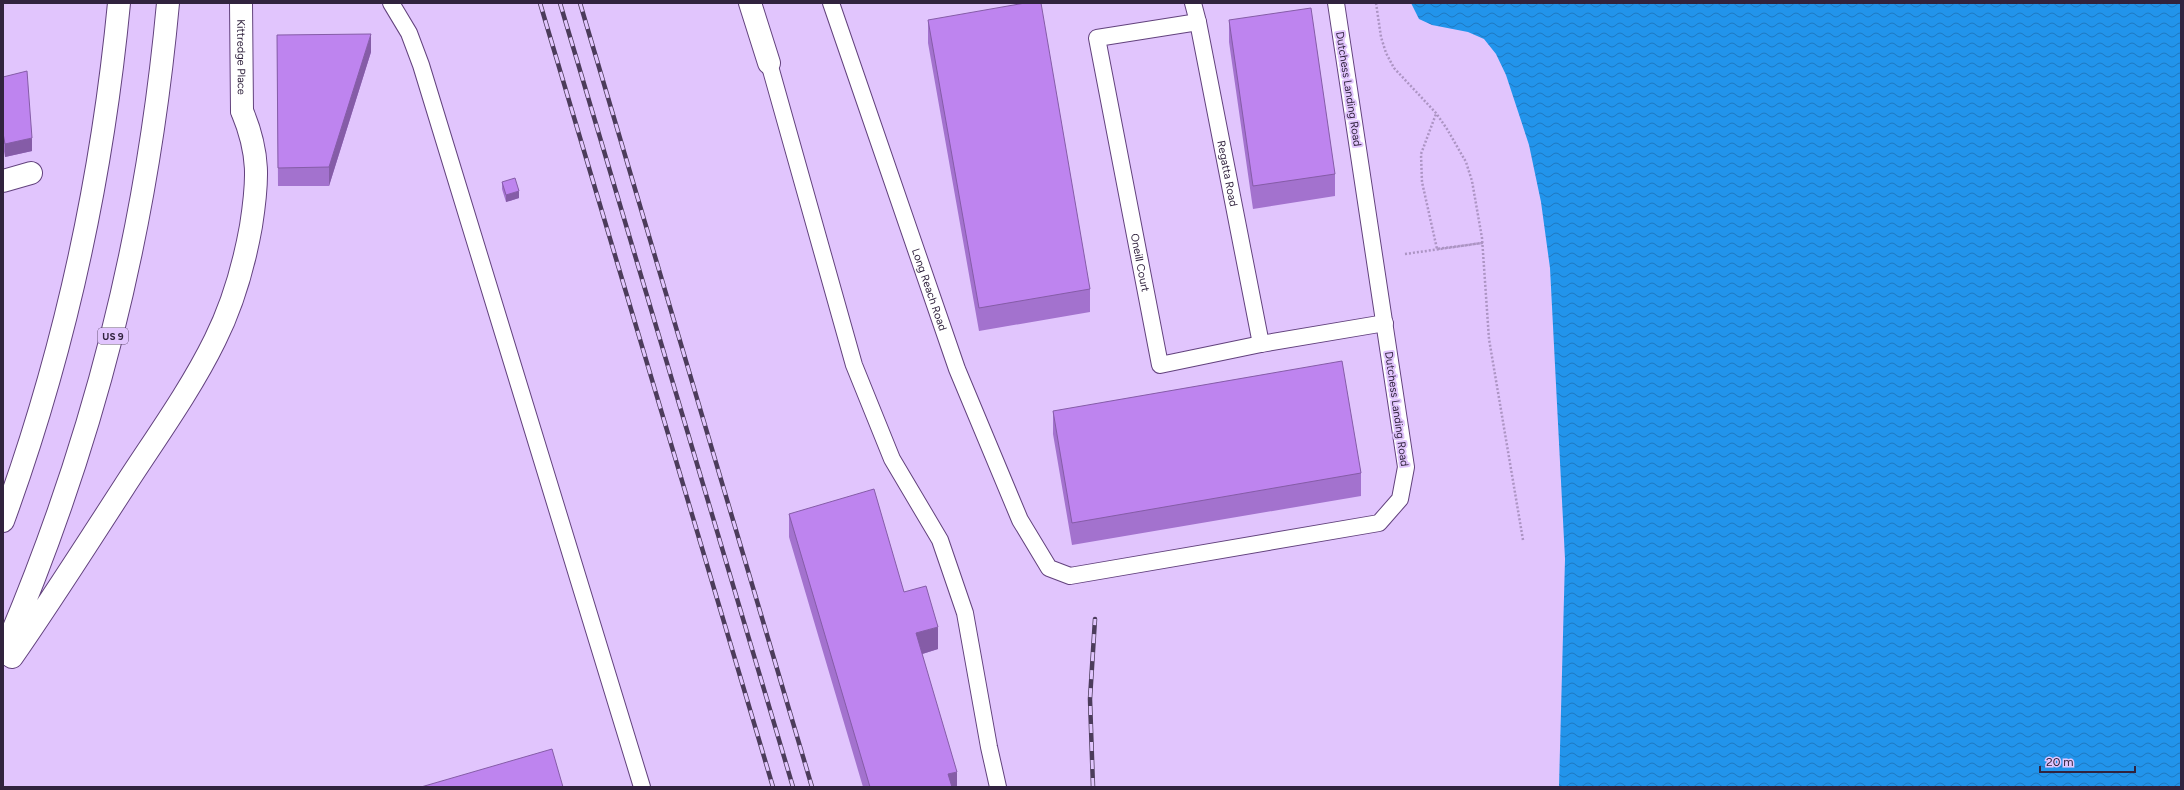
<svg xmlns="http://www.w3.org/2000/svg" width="2184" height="790" font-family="Figtree,sans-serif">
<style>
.water{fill:url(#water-waves)}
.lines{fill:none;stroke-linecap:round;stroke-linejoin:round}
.service-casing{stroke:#62427d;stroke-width:18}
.minor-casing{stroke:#62427d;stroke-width:24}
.motorway-casing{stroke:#62427d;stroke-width:24}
.path{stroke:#ac94c3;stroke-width:2.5;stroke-dasharray:2 2;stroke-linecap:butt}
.service{stroke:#fff;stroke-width:16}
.minor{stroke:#fff;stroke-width:22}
.motorway{stroke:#fff;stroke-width:22}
.rail-casing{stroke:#4c3c5b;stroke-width:4.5}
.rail{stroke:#e1c5fd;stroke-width:3;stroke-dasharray:9;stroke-linecap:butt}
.wall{fill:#a372ce}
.shaded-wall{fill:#855ca7}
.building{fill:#be84ef;stroke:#855ca7}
.labels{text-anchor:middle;stroke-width:4;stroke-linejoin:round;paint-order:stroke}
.shield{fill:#e1c5fd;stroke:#665477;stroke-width:1}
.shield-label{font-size:10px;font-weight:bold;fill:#31233e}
.street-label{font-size:11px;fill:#31233e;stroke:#e1c5fd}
</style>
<defs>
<pattern id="water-waves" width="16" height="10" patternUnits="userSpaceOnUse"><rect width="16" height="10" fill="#2294eb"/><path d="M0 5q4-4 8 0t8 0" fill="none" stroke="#1e78c0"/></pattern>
</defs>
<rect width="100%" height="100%" fill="#e1c5fd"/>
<!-- water -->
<path class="water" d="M1411,3h770v784h-622l6,-228 -15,-291 -9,-66 -12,-57 -23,-70 -10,-21 -12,-15 -16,-7 -36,-7 -13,-6z"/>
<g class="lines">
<!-- service casing -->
<g class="service-casing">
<g id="service">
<path d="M391,3l18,30 12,32 221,722"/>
<path id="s1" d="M831,3l126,366 63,151 29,48 21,8 309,-53 21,-24 6,-32 -70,-464"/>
<path id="s2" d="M1193,3l5,19 63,322"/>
<path id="s3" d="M1198,22l-101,16 63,327 101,-21 124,-21"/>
<path d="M769,63l85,302 38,94 48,81 25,73 24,134 9,40"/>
</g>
</g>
<!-- minor casing -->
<g class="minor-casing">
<g id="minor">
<path id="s4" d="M241,3l1,108"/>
<path d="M750,3l19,60"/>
<path d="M3,181l28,-8"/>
</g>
</g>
<!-- motorway casing -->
<g class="motorway-casing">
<path id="motorway" d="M3,521c61,-167 99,-341 116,-518
M3,654c91,-211 144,-422 165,-651
M12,657c39,-56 75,-113 112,-170 31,-48 66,-96 91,-147 18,-36 29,-75 36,-114 7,-45 9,-72 -9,-115"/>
</g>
<!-- path -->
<path class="path" d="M1376,3l5,34 5,16 8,15 42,45 11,16 19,33 6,19 10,57 7,101 34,201
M1405,254l77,-11 -45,6 -15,-67 -1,-28 15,-40"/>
<!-- service -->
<use href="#service" class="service"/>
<!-- minor -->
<use href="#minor" class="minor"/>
<!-- motorway -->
<use href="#motorway" class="motorway"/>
<!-- rail casing -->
<g class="rail-casing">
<path id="rail" d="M540,3l233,784
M560,3l233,784
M580,3l232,784
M1093,787l-3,-88 5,-80"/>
</g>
<!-- rail -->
<use href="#rail" class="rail"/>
</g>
<!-- wall -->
<path class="wall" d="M928,20l162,269v23l-111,19 -51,-288z
M1229,20l106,154v22l-82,13 -24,-167z
M277,35l94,17 -42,134h-51z
M3,77l29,74 -27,6 -2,-11z
M502,182l17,16 -13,4 -4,-13z
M1053,411l308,62v23l-289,49 -19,-111z
M789,514l115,78 34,57 -16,5 35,133h-94l-74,-250z"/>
<!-- shaded-wall -->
<path class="shaded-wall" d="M371,34v18l-42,134v-19z
M32,138v13l-27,6v-13z
M519,191v7l-13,4v-7z
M938,627v22l-22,7v-23z
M957,772v15h-9v-13z"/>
<!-- building -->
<path class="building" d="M1025,3h16l49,286 -111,19 -51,-288z
M1311,8l24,166 -82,12 -24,-166z
M371,34l-42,133 -51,1 -1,-133z
M27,71l5,67 -27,6 -2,-11v-56z
M515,178l4,13 -13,4 -4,-13z
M1342,361l19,112 -289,50 -19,-112z
M874,489l30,103 22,-6 12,41 -22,6 41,139 -9,2 4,13h-82l-81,-273z
M552,749l11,38h-142z"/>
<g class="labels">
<!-- shield labels -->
<rect class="shield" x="98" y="328" width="30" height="16" rx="3"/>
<g class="shield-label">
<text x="113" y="340">US 9</text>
</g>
<!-- street labels -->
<g class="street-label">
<text dy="4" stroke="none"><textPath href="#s4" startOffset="54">Kittredge Place</textPath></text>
<text transform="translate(1349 89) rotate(81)" y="4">Dutchess Landing Road</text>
<text dy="4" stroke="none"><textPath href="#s2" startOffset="174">Regatta Road</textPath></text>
<text dy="4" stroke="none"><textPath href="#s3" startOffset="331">Oneill Court</textPath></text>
<text dy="4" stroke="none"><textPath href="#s1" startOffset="303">Long Reach Road</textPath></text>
<text transform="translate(1397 409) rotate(82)" y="4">Dutchess Landing Road</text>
</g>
</g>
<!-- border -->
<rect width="2184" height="790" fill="none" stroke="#31233e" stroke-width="8"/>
<!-- scale -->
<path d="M2040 766v6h95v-6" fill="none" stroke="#31233e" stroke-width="2"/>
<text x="2046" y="766" font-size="12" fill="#31233e" stroke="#e1c5fd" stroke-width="3" paint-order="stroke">20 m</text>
</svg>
